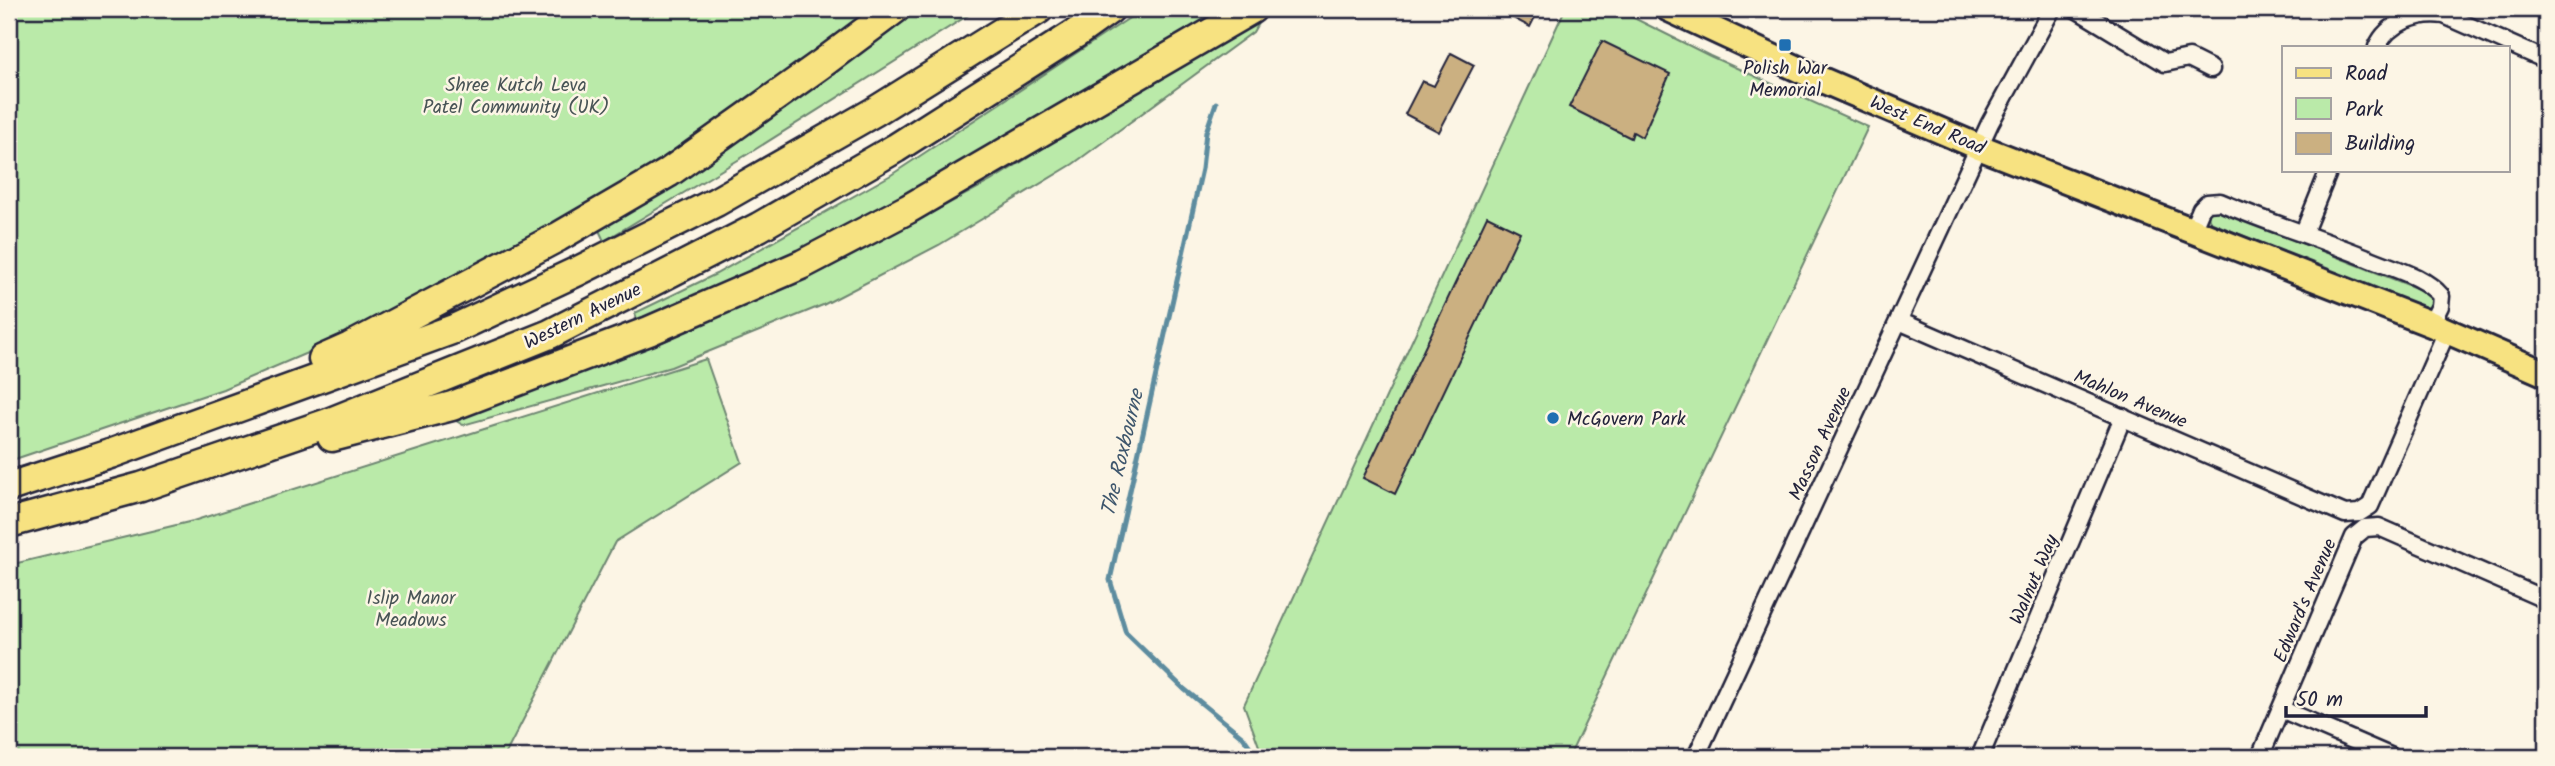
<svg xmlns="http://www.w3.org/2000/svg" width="2555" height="766" font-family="Kalam,sans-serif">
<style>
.green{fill:#baeaa9;stroke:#6e8672;stroke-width:2}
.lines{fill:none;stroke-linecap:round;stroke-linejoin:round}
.stream{stroke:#5d8c9f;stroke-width:5}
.building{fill:#cbb081;stroke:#22223b;stroke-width:2}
.street-casing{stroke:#22223b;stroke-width:21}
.primary-casing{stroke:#22223b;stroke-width:30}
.highway-casing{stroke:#22223b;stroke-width:33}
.street{stroke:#fcf5e5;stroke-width:16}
.primary{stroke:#f7e281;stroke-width:24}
.highway{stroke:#f7e281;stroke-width:28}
.poi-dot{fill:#1f6fb2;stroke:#fcf5e5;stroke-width:2.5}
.labels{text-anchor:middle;stroke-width:5;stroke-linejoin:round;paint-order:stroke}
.poi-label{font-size:19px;fill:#22223b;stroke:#fcf5e5}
.park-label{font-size:19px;fill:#485456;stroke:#fcf5e5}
.street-label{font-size:19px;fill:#22223b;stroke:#fcf5e5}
.water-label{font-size:21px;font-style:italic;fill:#3f576d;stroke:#fcf5e5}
</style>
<rect width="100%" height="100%" fill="#fcf5e5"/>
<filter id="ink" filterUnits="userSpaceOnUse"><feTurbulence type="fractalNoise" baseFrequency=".0143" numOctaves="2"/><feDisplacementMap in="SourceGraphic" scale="14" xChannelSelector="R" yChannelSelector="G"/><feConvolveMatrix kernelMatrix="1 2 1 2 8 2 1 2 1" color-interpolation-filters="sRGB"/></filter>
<g filter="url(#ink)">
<!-- green -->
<path class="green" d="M9,9h867l-184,130 -91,58 -224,126 -154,66 -214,72z
M917,9h61l-230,145 -144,87 -6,-13 173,-112z
M1143,9h93l-311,182 -137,68 -150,64 -3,-10 81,-39 175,-99z
M1565,9h51l94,47 158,71 -299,630h-306l-19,-52z
M1264,13l-11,19 -180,132 -134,81 -116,60 -152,62 -208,58 -12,-7 211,-76 162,-72 167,-89 147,-93z
M2215,209l211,83 7,9 -4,7 -5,2 -214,-88 -2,-7 3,-5z
M706,359l36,103 -127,80 -111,215h-495v-192l184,-44z"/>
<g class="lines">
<!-- stream -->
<path class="stream" d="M1216,103l-10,29 -4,37 -92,411 16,53 58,56 59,48 14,20"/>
</g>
<!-- building -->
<path class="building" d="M1496,9h43l-9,18z
M1602,41l68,33 -28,63 -9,-5 -2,6 -62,-31z
M1451,53l23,12 -35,67 -34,-18 17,-33 12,5z
M1487,216l33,16 -125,262 -32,-16z"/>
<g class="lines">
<!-- street casing -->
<g class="street-casing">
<path id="street" d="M2076,9l89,54 24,-5 22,11
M2377,47c10,-24 42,-36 67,-32l102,45
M2192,230l9,-21 6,-6 13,-1c49,21 101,37 150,57 24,10 54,17 71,37l-1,10 -9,18
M2304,232l25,-62
M1899,321l446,193 14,-1 11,-7 77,-175
M2281,709l111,48
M1696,757l294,-634 62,-114
M1980,757l143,-340
M2260,757l94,-220 11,-9 14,-1 167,73"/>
</g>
<!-- primary casing -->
<g class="primary-casing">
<path id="primary" d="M1669,9l153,71 157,67 452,177 115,50"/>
</g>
<!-- highway casing -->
<g class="highway-casing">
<path id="highway" d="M323,359l27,-12 208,-110 110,-64 152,-108 75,-56
M332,437l120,-31 197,-75 154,-67 105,-55 344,-200
M9,487l101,-33 344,-125 124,-58 138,-69 158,-90 165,-103
M9,523l132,-36 187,-64 222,-89 209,-107 137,-79 179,-114 35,-25"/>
</g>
<!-- street -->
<use href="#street" class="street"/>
<!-- primary -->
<use href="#primary" class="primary"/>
<!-- highway -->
<use href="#highway" class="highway"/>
</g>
</g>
<!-- markers -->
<g class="poi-dot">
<rect x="1778" y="38" width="14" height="14" rx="3.5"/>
<circle cx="1553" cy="418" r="7"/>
</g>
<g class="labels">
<!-- poi labels -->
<g class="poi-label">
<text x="1785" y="74">Polish War<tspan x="1785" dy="22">Memorial</tspan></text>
<text x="1567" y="425" text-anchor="start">McGovern Park</text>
</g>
<!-- park labels -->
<g class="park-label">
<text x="516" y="91">Shree Kutch Leva<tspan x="516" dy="22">Patel Community (UK)</tspan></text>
<text x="411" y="604">Islip Manor<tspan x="411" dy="22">Meadows</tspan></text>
</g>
<!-- street labels -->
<g class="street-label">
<text transform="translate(1928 124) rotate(23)" y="7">West End Road</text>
<text transform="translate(582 315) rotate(-26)" y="7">Western Avenue</text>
<text transform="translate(2131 398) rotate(23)" y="7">Mahlon Avenue</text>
<text transform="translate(1819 443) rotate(-65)" y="7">Masson Avenue</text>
<text transform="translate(2033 579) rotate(-67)" y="7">Walnut Way</text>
<text transform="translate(2304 600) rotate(-67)" y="7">Edward's Avenue</text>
</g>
<!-- water labels -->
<g class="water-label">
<text transform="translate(1122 453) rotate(-77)" y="7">The Roxbourne</text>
</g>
</g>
<!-- margin -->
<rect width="2555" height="766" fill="none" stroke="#fcf5e5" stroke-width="35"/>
<rect x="18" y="18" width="2520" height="731" fill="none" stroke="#22223b" stroke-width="2.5" filter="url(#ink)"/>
<!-- legend -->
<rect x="2282" y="46" width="228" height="126" fill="#fcf5e5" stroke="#a5a1a1" stroke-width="2"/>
<rect x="2296" y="68" width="35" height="10" fill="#f7e281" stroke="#a5a1a1" stroke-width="2"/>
<text x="2345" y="80" font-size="21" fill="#22223b">Road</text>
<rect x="2296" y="98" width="35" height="21" fill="#baeaa9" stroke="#a5a1a1" stroke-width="2"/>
<text x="2345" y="116" font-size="21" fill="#22223b">Park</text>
<rect x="2296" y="133" width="35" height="21" fill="#cbb081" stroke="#a5a1a1" stroke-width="2"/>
<text x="2345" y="150" font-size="21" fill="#22223b">Building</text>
<!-- scale -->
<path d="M2286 706v10h140v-10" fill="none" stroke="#22223b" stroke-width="3.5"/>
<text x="2296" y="706" font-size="21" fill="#22223b" stroke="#fcf5e5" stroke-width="5" paint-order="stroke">50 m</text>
</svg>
